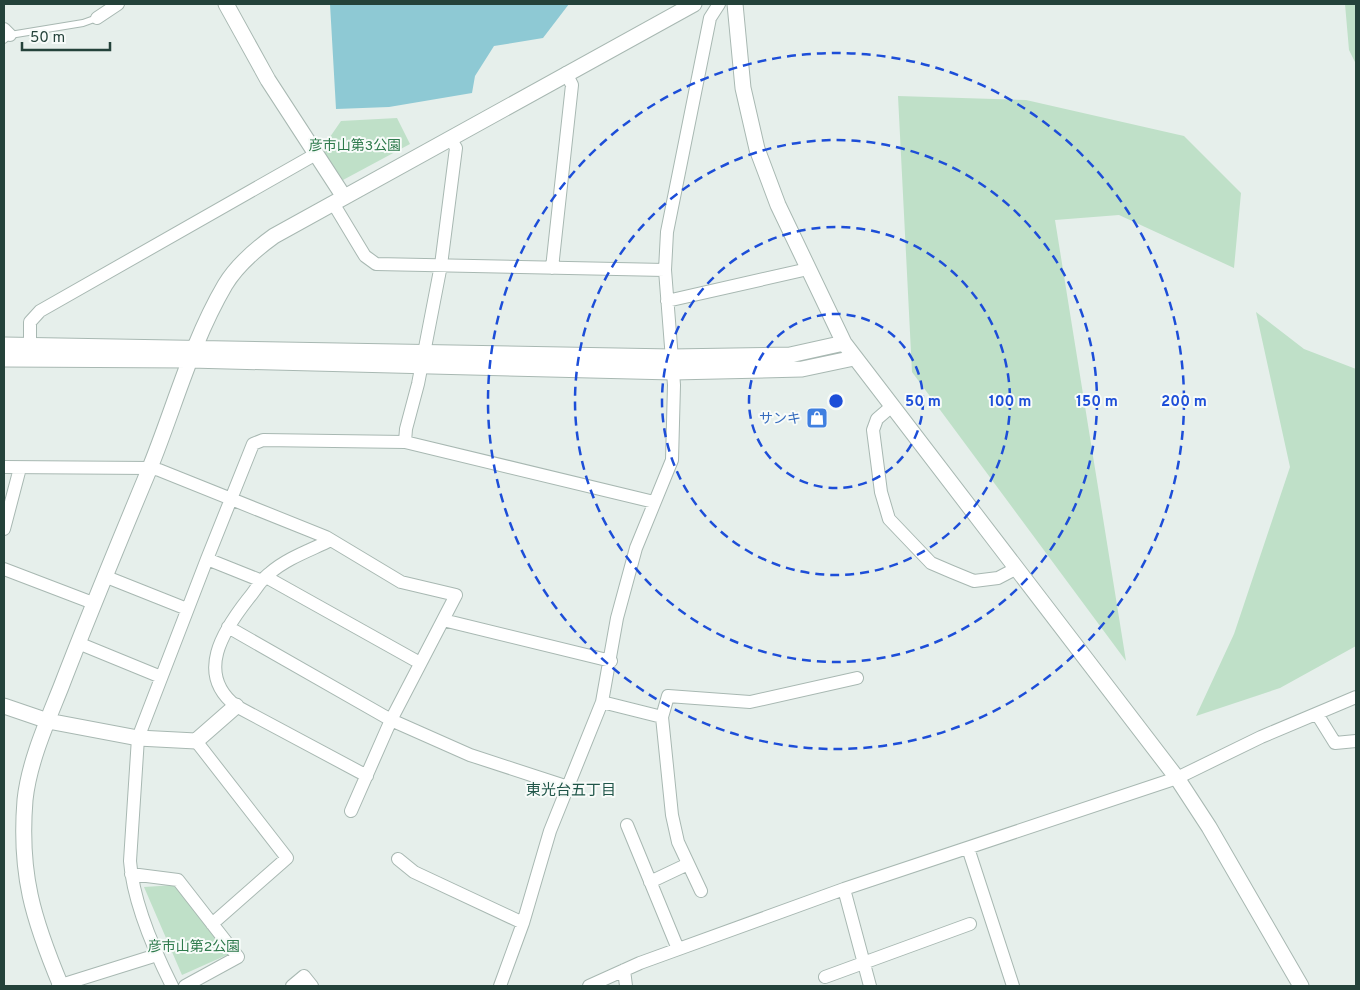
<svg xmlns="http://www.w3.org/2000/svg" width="1360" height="990" font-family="Overpass,'Noto Sans JP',sans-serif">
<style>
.green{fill:#bfe0c8}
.water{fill:#8ec9d4}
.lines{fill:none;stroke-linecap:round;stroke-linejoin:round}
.service-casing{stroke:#a8b8b2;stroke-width:8}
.minor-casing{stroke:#a8b8b2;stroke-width:14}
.tertiary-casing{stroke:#a8b8b2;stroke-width:17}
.service{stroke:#fff;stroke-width:6}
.minor{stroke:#fff;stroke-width:12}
.tertiary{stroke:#fff;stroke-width:15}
.ring{fill:none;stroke:#1d4ed8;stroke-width:2.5;stroke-dasharray:9 6}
.labels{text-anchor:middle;stroke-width:4;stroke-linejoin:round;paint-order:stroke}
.park-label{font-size:14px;fill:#2d7a4b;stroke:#f7fbf9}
.shop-label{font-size:14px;fill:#366cbe;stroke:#f7fbf9;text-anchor:end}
.neighbourhood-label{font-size:15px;fill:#1f5548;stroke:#f7fbf9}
.centre{fill:#1d4ed8;stroke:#f7fbf9;stroke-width:2.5}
.ring-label{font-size:15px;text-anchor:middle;font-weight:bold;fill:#1d4ed8;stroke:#f7fbf9;stroke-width:4;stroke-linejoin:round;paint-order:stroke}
</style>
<rect width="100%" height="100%" fill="#e6efeb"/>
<!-- green -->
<path class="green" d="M1345,4h11v60l-7,-14z
M898,96l128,4 158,36 57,57 -7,75 -115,-53 -64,5 71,441 -214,-289z
M397,118l13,26 -67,36 -22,-30 20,-29z
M1256,312l48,37 52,20v277l-76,42 -84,28 38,-82 56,-167z
M175,885l54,69 -47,21 -38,-88z"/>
<!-- water -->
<path class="water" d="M330,4h239l-26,34 -49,8 -19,30 -3,17 -83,14 -53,2z"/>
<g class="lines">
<!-- service casing -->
<g class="service-casing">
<path id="service" d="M4,40l6,-5 73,-12 14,-5"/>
</g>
<!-- minor casing -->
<g class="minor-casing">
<path id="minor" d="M97,18l21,-14
M4,29l6,6
M333,203l32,53 11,8 289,6
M552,268l20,-183 -6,-12
M667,301l141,-32
M30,346v-24l10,-11 276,-157
M892,406l-15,13 -4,11 8,62 8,27 42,44 21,9 22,9 24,-3 19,-10
M405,442l1,-13 12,-45 23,-119 15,-117 -6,-10
M4,467l146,1 9,2 167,67 75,45 55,13 -65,125 -40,91
M4,529l16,-61
M331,540c-20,10 -44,18 -61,33 -9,6 -15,18 -22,26 -25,32 -53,75 -12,107l131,70
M207,559l55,22
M4,569l89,34
M104,576l83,33
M266,577l154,86
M443,620l168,41
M228,627l163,93 79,35 98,32
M78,643l83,34
M602,702l60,15
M1317,714l18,29 21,-2
M196,741l91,117 -75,66
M627,825l51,124
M968,848l45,138
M398,859l16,13 109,51
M131,874l47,6 60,77 -53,29
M650,882l38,-18
M844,889l26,97
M701,891l-23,-49 -6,-27 -10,-98 6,-21 82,6 107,-24
M624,970l2,16
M825,977l145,-53
M58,986l99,-31
M172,986c-18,-36 -39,-84 -42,-125l8,-123 69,-179 46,-115 10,-4 142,2 249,60
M292,986l12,-10 8,10
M500,986l23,-63 27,-92 52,-129 15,-84 19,-70 36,-88 2,-75 -9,-115 2,-38 43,-214 9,-14
M589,986l51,-23 204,-74 333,-111 84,-41 95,-40"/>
</g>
<!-- tertiary casing -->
<g class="tertiary-casing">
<path id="tertiary" d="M226,4l42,76 76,117
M735,4l8,84 14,61 21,56 66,138 333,435 32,49 92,159
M4,345l668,12 118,-2 54,-12
M4,359l186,1 483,12 129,-3 52,-11
M4,706l44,15 90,17 58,3 40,-35
M61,986c-28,-67 -42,-112 -36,-186 4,-38 22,-78 36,-113 28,-73 58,-145 88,-217 25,-61 42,-127 76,-185 12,-20 31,-36 49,-49l420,-232"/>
</g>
<!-- service -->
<use href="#service" class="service"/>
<!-- minor -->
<use href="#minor" class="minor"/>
<!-- tertiary -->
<use href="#tertiary" class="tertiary"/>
</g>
<!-- distance rings -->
<g class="ring">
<circle cx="836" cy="401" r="87"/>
<circle cx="836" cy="401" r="174"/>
<circle cx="836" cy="401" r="261"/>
<circle cx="836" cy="401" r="348"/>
</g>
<!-- icons -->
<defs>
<g id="shop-square" transform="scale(1.125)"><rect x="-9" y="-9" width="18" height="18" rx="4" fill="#3f7fe0" stroke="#f7fbf9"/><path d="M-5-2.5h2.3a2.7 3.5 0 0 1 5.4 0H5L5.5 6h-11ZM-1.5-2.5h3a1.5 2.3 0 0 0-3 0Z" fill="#fff"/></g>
</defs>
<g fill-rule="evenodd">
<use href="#shop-square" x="817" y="418"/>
</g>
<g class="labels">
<!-- park labels -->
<g class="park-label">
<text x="355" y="150">彦市山第3公園</text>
<text x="194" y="951">彦市山第2公園</text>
</g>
<!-- shop labels -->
<g class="shop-label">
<text x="801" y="423">サンキ</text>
</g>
<!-- neighbourhood labels -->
<g class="neighbourhood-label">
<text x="571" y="795">東光台五丁目</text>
</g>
</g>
<circle cx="836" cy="401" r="8" class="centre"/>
<g class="ring-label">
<text x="923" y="406">50 m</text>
<text x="1010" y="406">100 m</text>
<text x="1097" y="406">150 m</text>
<text x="1184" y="406">200 m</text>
</g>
<!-- border -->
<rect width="1360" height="990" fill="none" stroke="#24423a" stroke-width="10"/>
<!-- scale -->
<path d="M22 42v8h88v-8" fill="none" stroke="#24423a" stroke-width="2.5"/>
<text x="30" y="42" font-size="15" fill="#24423a" stroke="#f7fbf9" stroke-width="4" paint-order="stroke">50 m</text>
</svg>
